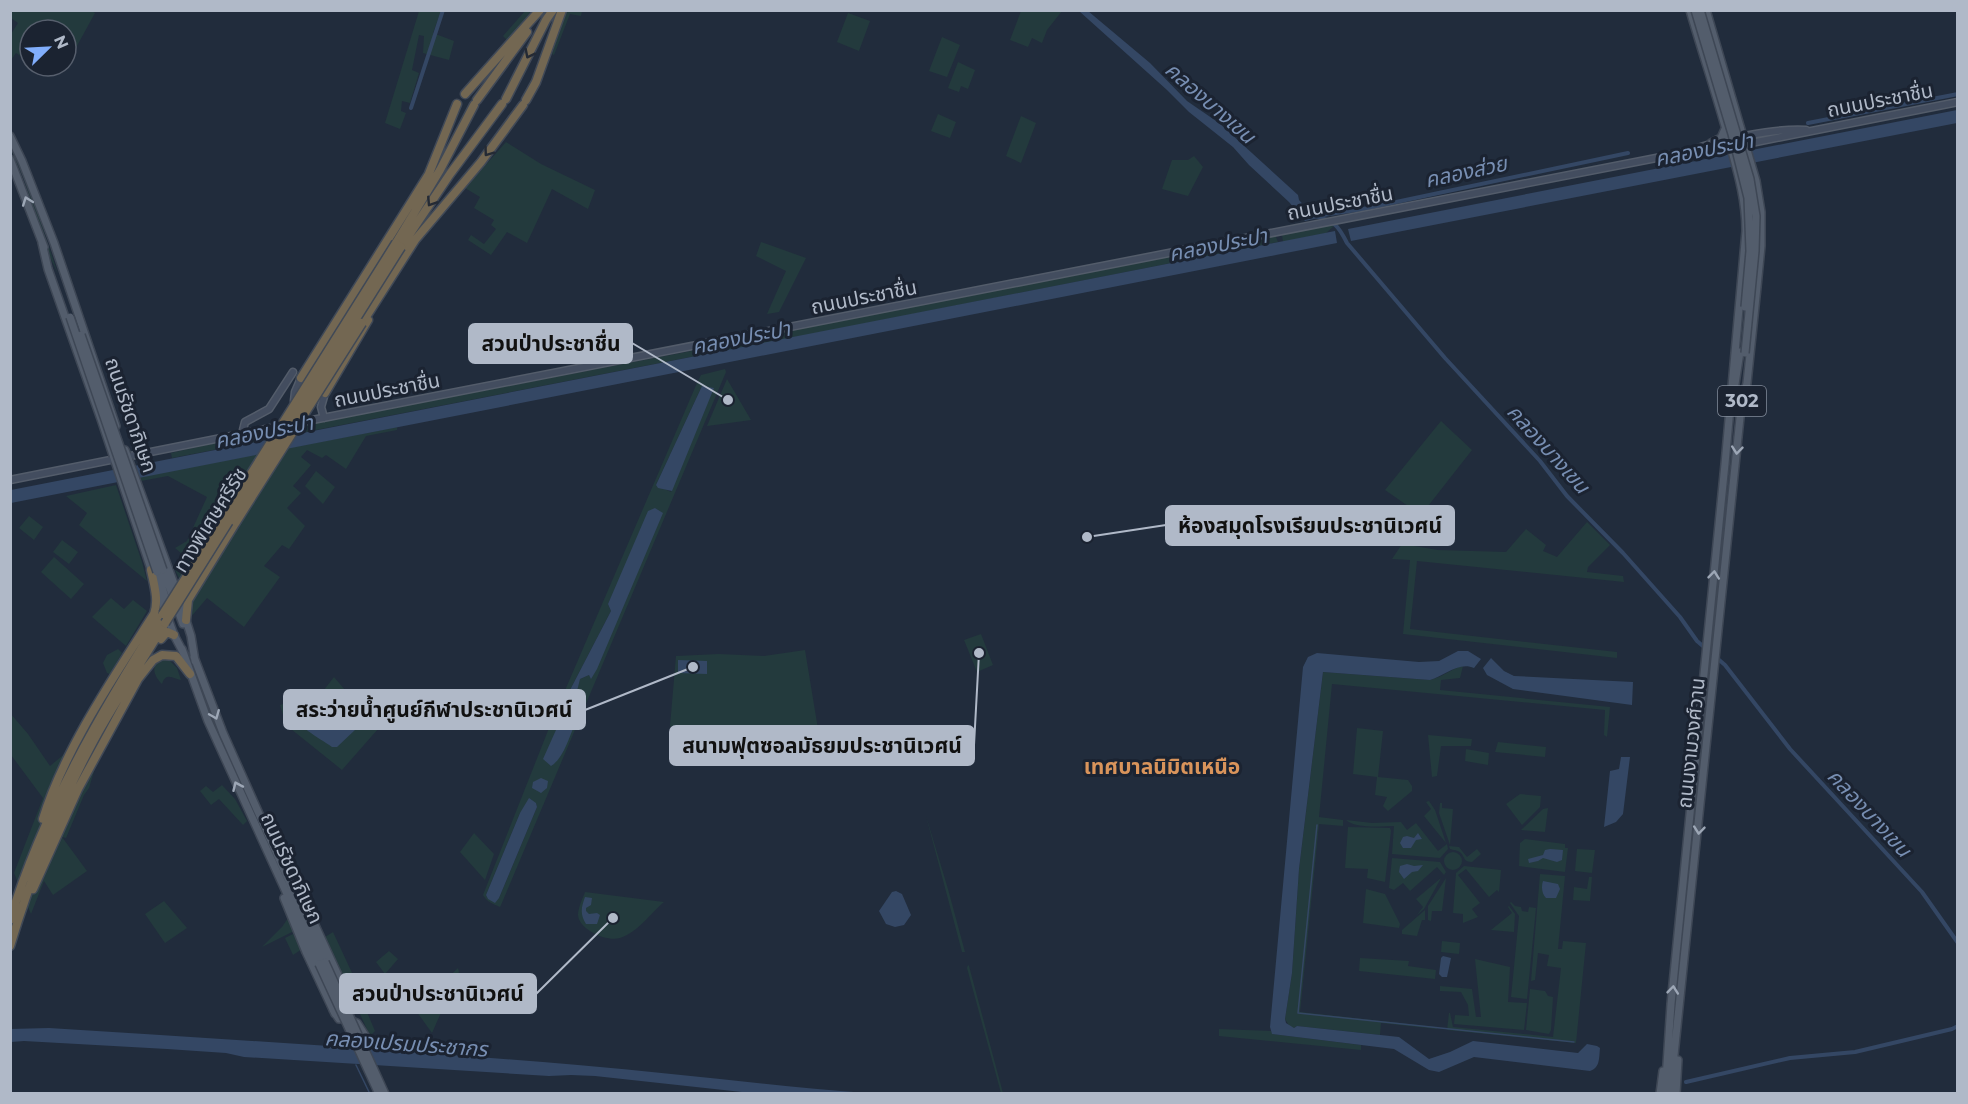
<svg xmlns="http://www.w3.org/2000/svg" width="1968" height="1104" font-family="Montserrat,'Noto Sans Thai',sans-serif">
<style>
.green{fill:#233a3d;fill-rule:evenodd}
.water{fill:#344764}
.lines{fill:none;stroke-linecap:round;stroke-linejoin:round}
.stream{stroke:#344764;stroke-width:1.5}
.canal{stroke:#344764;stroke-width:4}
.secondary-casing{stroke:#535c6a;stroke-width:9}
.primary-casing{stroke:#3e4755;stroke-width:10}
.motorway-casing{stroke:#404957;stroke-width:11}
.secondary{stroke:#434d5f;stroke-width:6}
.primary{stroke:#535d6c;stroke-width:7}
.motorway{stroke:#736752;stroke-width:8}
.primary-bridge-casing{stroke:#3e4755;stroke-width:10;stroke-linecap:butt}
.motorway-bridge-casing{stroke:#404957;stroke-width:11;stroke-linecap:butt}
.primary-bridge{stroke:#535d6c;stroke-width:7}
.motorway-bridge{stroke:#736752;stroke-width:8}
.oneway{stroke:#242a34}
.oneway2{stroke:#9da7b6}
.labels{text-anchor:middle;stroke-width:6;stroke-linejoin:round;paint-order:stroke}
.shield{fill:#1b2331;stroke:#838c9b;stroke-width:1.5}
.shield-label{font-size:18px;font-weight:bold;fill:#b0b9c8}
.street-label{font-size:20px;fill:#b0b9c8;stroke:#1b2331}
.water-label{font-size:21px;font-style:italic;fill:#778eb2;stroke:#1b2331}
.neighbourhood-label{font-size:21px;font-weight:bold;fill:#d9945b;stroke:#1b2331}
.leader{fill:none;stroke:#b0b9c8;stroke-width:2}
.callout-dot{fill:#b0b9c8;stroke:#1b2331;stroke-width:2}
.callout{fill:#b0b9c8;stroke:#b0b9c8;stroke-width:2}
.callout-label{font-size:21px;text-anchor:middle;font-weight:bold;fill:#111}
</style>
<rect width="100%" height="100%" fill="#212c3c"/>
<!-- green -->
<path class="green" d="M91,10l4,3 -23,42 -6,-4v-21h-36v32l-14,-9 -5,7v-26l7,-11 -7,-5v-7z
M419,11h22l-8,22 21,8 -5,19 -26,-7 1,-17 -5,-1 -7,35 7,3 -9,30 -8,-2 -1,10 5,2 -6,16 -15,-6z
M525,11h6l-23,30 -5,-5z
M565,11h17l-1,5 -11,-2 -16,41 -2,-1z
M1021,11v-1l41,1 -15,19 -5,13 -10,-5 -4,9 -18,-7z
M848,13l22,8 -11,30 -22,-9z
M942,37l18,8 -13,32 -18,-6z
M958,62l17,8 -7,19 -7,-3 -2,6 -11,-4z
M938,114l18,8 -6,16 -19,-7z
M1021,116l15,7 -15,40 -15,-7z
M10,142l14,30 34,102 -9,-19 -26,-78 -12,-27z
M506,142l35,22 54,26 -7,19 -36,-20 -25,54 -20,-11 -16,23 -23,-15 3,-5 13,9 12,-15 -5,-4 3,-5 -20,-12 6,-11 -15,-9z
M1194,156l9,11 -15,29 -26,-7 10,-29h16z
M1322,226h12l-8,7 -43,9 -1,-7 1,-1z
M1275,235l3,7 -553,109 -4,-3 2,-4z
M761,242l45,16 -27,54 -12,2 19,-43 -30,-15z
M707,348l4,5 -539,105 -1,-5 4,-1 91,-20z
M725,369l1,3 -225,533 -1,2c-7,-3 -14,-6 -17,-12l68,-172 146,-340 4,-8zM702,386l-31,106 -15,-7zM655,508l7,5 -71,165 -2,-3 -9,4 -10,11 41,-79 -3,-7zM536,803l1,4 -38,91 -11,1 -2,-4 34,-82z
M727,379l24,41 -44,6z
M1441,421l31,29 -51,65 -36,-25z
M397,427v3l-31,6 -20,33 -20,-14 -4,3 -15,-8 -6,7 10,8 -18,21 8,7 -14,15 18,18 -16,23 -7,-4 -18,21 16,11 -36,50 -37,-29 -17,20 2,-18 33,-92 -45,72 -5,-10 8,-6 4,-6 -12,-10 12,-7 20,-44 -39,-21 -27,5 -1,-4z
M316,471l19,16 -12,17 -18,-18z
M116,485l26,77 5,19 -68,-56 8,-12 -21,-17z
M29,516l14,11 -9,13 -15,-12z
M1587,522l23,23 -22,22 -1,5 36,4 1,6 -207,-21 -7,68 207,23v6l-214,-24 7,-74 -18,-1 10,-15 36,6 68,2 20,-23 20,16 -3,6 14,6z
M62,540l16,12 -9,12 -16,-12z
M54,557l30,27 -13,15 -30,-27z
M111,598l13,11 9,-9 14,11 -21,35 -34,-29z
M981,634l12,31 -16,7 -13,-32z
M118,649l4,4 -12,21 -3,-1 -4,-10 4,-8z
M805,650l13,79c-49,4 -99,11 -148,-3l6,-70 43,-2 45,2z
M167,658l10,10 4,12c-7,-1 -15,-9 -19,4 -11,-11 -11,-22 5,-26z
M1460,666h3l-3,12 -19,2 -1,10 170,17 -3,30 -3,-2 1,-25 -273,-26 -13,133 24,3v6l-24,-2 -19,188 136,15 1,2 -56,-6 -1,12 -83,-9 -3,2 -4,-1 -5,-8 7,-46 7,-104 24,-197 107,8 9,-3z
M334,677l44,52 -36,41 -56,-45 -6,-20 22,-7 18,-3z
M10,713l18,21 22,32 18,-15 30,7 -9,30 -5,7 -18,43 -4,-1 25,34 -34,24 -9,-14 -13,33 -17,-41 29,-75 -32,-43z
M1357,728l26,3 -5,46 30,3 4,6v5l-24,20 -5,-5 4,-9 -12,-2 2,-18 -24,-3z
M1428,735l44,4 -1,7h-30l-4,30 -5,1z
M1498,742l48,5 -1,10 -50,-5z
M1466,749l23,4 -1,12 -23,-4z
M222,785l13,14 12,22 -4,4 -24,-26 -8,6 -11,-14 6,-5 7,6z
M1520,794l21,2 -1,11 -18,18 -16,-21z
M1429,801l6,9 11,33 -22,-27 7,-7 -5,-7z
M1440,803h2v5l11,1 -3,36 -11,-32z
M1548,808l-3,24 -24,-2 22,-21z
M926,816l22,73 17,63h-3z
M1346,820l26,3 29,-1 6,8 9,-7 22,28 9,-7 1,5 -8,9 -48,-4 2,-28c-13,0 -38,3 -48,-6z
M1348,827l42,1 1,3 -6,51 -18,-4 1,-9 -23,-1z
M474,833l20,21 -9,26 -25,-28z
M1525,839l40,5v4h3l-3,24 -46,-6 1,-23z
M1449,846l10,1 8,10 10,-8 4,5 -9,8c-8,0 -7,-4 -11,-9 -3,-3 -8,-3 -11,-4z
M1577,849l18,1 -3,23 -17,-2z
M1444 861a9 9 0 1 1 18 0a9 9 0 1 1-18 0Z
M1392,858l48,4 6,10 -2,3 -7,-8 -27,24 -7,-8 -9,7 -5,-2z
M1464,866l37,4 -2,22 -2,-2 -8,7 -23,-28 -8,6 22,28 -8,6 6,8 -15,6v-9l-10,-1 3,-40z
M1540,874l25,2 -7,73h4l1,-8 23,2 -10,100 -129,-13 2,-17h1l3,14 100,10 8,-69 -14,-2 2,-11 -11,-2 -3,27 -4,1z
M1589,877h3l-2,24 -17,-1 1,-13 13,2z
M1441,878l-17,31 -7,6 6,-8 -7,-8z
M1446,878l-4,33h-10l-1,10 -3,-1v-14z
M1366,889l19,5 15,30 -1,4 -36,-5z
M585,892l79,10c-14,12 -26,30 -44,36 -13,4 -41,-8 -42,-23 0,-8 5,-17 7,-23z
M164,901l23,27 -22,15 -20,-29z
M1511,902l4,4 6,1 1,4 6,1 1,-5 7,1 -9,91 -16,-2 8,-81 -9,-13z
M1509,906l6,8 -1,18 -23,-2 21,-17 -4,-6z
M1425,910v10h-3l-5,16 -15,-2v-4z
M288,918l6,13 -32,16 20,-20z
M333,932l27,58 1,8 14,33 -5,5 -45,-99z
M293,934l9,15 -9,6 -8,-17z
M1442,941l18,2 -1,11 -18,-2z
M389,951l9,8 -13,15 -9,-12z
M1360,958l49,3 -1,5 28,4 -1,9 -76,-8z
M1475,959l35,8 -2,35 19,1 -3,27 -70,-6 1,-9 14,1 -1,-11 -7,-13 -21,-1v-5l32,3 4,28h5z
M968,965l1,1 34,127h-2l-34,-125z
M458,968l1,4 -27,61 -18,-25 -9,2 -12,-11 18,-23 19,19z
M1530,989l15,2 3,5 5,1 -2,33 -2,4 -23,-4z
M1219,1029l52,2 2,3 88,11v5l-142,-14z"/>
<!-- water -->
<path class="water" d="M1079,11h9l62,52 37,38 32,22 79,72 1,5 12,13 10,-1 10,3 -26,6 -16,-19 -40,-37 -16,-18 -44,-35 -22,-22z
M1957,110v13l-606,118 -3,-12z
M1335,231l2,12 -1326,260v-13z
M702,386l12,2 -42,103 -14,-3 -2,-3z
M655,508l8,5 -66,156 -6,10 -2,-4 -9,4 -3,12 -3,1 -4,-2 41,-79 -3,-7 40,-93z
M1458,651h10l13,8 -7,9c-15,-7 -30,8 -44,12l-107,-8 -24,197 -7,104 -7,46 1,4 8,5 3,-2 102,11 30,22 21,-7 23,-11 105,12 9,-9 10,2 3,2c-1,10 0,20 -10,23l-116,-14 -35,15 -10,-2 -35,-21 -122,-15 -2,-7 33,-360 5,-10 9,-4 102,9 20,-1z
M1491,658l13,13 10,5 119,6 -1,23 -119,-16 -26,-14 -4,-7z
M678,660l29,1v13l-29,-1z
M325,702c16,5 33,8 31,27l-19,18h-5c-14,-10 -35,-20 -42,-37l3,-5z
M566,718l7,2 2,4c-6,13 -11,34 -24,42l-8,-7 17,-38z
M1621,757h9l-7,57 -7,8 -12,5 6,-56 9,-2z
M541,778l7,3 -1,7 -6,5 -9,-5 1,-6z
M529,798l7,5 1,4 -38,91 -4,5 -7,-4 -2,-4 34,-82z
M1418,833l4,6 -6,1 -5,8h-8l-3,-5 3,-6 4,-1 7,2z
M1550,849l13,1 -1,10 -5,2 -14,-4 -5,3 -9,2 -1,-4 15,-4 2,-5z
M1407,864l7,2 9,-1 -5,6 -6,1 -8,7 -5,-7 1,-6z
M1543,881l15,3 2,5 -4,9h-10c-4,-4 -5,-11 -3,-17z
M896,891l6,3 9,21 -7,10 -9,2 -9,-3 -7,-13 13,-19z
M585,897l7,1 -1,7 -5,3v3l3,3 8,-1 3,2 -3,9h-11c-6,-10 -5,-16 -1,-27z
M1443,956l8,2 -4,19h-5l-3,-3 2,-16z
M49,1028c176,11 353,22 529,37 97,8 193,21 289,28h-116l-156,-17 -24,-1 -22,1 -305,-19 -18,-4 -59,-4 -143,-8 -13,1 -1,-13z"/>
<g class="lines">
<!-- stream -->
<path class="stream" d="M1317,825l-19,188 276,29
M356,1065l14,29"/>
<!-- canal -->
<path class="canal" d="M411,108l32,-98
M1808,123l150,-29
M1323,215l40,-6 265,-56
M1316,216c19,6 22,9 31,27l98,115 95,103 27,35 56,57 57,64 17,24 28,24 65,84 132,143 36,51
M1686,1082l104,-24 65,-6 97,-23 6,-3"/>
<!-- secondary casing -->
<g class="secondary-casing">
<path id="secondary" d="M1693,150c27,-11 84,-22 113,-20
M321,391l4,2 -4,14 3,11
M294,401l1,-9 6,-14
M297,423l1390,-271 44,-5 227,-45
M242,434l3,-12 24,-13 24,-37
M10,480l271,-54"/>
</g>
<!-- primary casing -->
<g class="primary-casing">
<path id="primary" d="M10,136l12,25 32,82 62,183
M1711,143l10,-5 4,-9
M10,159l34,88
M42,243l6,26 53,150 52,156
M1735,384l5,-32
M125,450l52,142 14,44 4,25
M163,570l20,54
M157,572l12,37
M157,588l17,47 9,17
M182,649l26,72 111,243
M194,657l29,76 102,229
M298,892l16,31 35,76 1,13 -4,6 -7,1 -6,-9
M284,898l22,54 29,62
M350,1020l7,3 9,14
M1660,1094l3,-23
M1665,1094l6,-90 54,-540 21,-233c0,-31 -8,-58 -16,-87 -12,-45 -27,-89 -40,-134
M1670,1094l71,-686 6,-25 10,-96 4,-41v-34l-5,-31 -50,-171
M1676,1094l2,-34"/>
</g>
<!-- motorway casing -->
<g class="motorway-casing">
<path id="motorway" d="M465,94l75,-84
M506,99l40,-79 7,-10
M477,100l50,-68
M526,100l10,-18 26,-72
M428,176l29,-72
M396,243l44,-73 34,-65
M401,247l49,-73 52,-70
M362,323l53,-83 66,-78 42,-57
M301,378l128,-204
M325,393l43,-73
M186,620l2,-20 48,-78
M161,639l6,-7 7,3
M43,819c21,-69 72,-144 111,-205 5,-14 0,-29 -3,-44
M33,889l45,-100 60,-110 15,-19 9,-5 14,1 14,18
M10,920c34,-111 91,-208 153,-306
M10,946c22,-72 49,-142 85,-208 22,-40 47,-76 70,-115"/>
</g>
<!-- secondary -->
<use href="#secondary" class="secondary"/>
<!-- primary -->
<use href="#primary" class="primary"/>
<!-- motorway -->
<use href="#motorway" class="motorway"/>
<!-- primary-bridge casing -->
<g class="primary-bridge-casing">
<path id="primary-bridge" d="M1695,10l37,124 16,64 2,53 -5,56
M1700,10l50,169 6,37 -1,35 -10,102
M70,317l87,255
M81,335l82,235
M325,962l60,132
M319,964l60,130"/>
</g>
<!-- motorway-bridge casing -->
<g class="motorway-bridge-casing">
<path id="motorway-bridge" d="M236,522l126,-199
M163,614l233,-371
M165,623l236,-376"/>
</g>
<!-- primary-bridge -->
<use href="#primary-bridge" class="primary-bridge"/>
<!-- motorway-bridge -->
<use href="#motorway-bridge" class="motorway-bridge"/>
</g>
<!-- one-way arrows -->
<defs><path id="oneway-chevron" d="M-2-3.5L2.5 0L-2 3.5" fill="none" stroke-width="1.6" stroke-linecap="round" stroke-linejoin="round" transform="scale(1.5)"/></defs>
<g class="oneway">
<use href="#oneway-chevron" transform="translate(529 54) rotate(117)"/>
<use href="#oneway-chevron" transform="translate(488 152) rotate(126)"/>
<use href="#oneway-chevron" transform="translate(431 202) rotate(123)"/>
</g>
<g class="oneway2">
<use href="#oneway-chevron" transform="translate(27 201) rotate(-110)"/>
<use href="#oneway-chevron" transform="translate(1737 450) rotate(96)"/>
<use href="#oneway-chevron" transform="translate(1714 575) rotate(-84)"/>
<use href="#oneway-chevron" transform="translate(215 715) rotate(68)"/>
<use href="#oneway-chevron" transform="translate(237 786) rotate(-114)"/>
<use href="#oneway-chevron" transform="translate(1699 830) rotate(96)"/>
<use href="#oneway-chevron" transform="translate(1673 990) rotate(-84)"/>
</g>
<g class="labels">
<!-- shield labels -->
<rect class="shield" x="1718" y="386" width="48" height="30" rx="4.5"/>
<g class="shield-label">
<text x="1742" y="407">302</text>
</g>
<!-- street labels -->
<g class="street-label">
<text transform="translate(1880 100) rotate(-11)" y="7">ถนนประชาชื่น</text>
<text transform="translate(1340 203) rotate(-11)" y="7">ถนนประชาชื่น</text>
<text transform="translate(864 297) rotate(-11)" y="7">ถนนประชาชื่น</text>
<text transform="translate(387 390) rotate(-11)" y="7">ถนนประชาชื่น</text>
<text transform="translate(131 415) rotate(71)" y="7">ถนนรัชดาภิเษก</text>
<text transform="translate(210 520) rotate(-58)" y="7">ทางพิเศษศรีรัช</text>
<text transform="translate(1691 743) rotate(-84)" y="7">ถนนงามวงศ์วาน</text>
<text transform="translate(292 868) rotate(65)" y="7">ถนนรัชดาภิเษก</text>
</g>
<!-- water labels -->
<g class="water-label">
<text transform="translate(1210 103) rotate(41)" y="7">คลองบางเขน</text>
<text transform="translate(1704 150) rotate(-11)" y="7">คลองประปา</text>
<text transform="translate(1466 172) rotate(-12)" y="7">คลองส่วย</text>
<text transform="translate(1218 245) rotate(-11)" y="7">คลองประปา</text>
<text transform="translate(741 338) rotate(-11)" y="7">คลองประปา</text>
<text transform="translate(264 432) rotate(-11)" y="7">คลองประปา</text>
<text transform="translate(1548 449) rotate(48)" y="7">คลองบางเขน</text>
<text transform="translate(1869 813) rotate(47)" y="7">คลองบางเขน</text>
<text transform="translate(406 1044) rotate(4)" y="7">คลองเปรมประชากร</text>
</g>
<!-- neighbourhood labels -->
<g class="neighbourhood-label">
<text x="1162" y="774">เทศบาลนิมิตเหนือ</text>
</g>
</g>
<!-- callouts -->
<path class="leader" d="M728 400L632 343M1087 537L1166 525M693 667L585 710M979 653L974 745M613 918L536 994"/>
<g class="callout-dot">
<circle cx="728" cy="400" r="6"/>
<circle cx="1087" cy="537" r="6"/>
<circle cx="693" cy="667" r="6"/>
<circle cx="979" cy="653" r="6"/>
<circle cx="613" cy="918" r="6"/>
</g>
<g class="callout">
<rect x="469" y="324" width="163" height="39" rx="6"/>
<rect x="1166" y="506" width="288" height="39" rx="6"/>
<rect x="284" y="690" width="301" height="39" rx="6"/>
<rect x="670" y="726" width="304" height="39" rx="6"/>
<rect x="340" y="974" width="196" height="39" rx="6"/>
</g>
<g class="callout-label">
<text x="551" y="351">สวนป่าประชาชื่น</text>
<text x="1310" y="533">ห้องสมุดโรงเรียนประชานิเวศน์</text>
<text x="434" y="717">สระว่ายน้ำศูนย์กีฬาประชานิเวศน์</text>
<text x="822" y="753">สนามฟุตซอลมัธยมประชานิเวศน์</text>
<text x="438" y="1001">สวนป่าประชานิเวศน์</text>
</g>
<!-- border -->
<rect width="1968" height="1104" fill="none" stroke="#b0b9c8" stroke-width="24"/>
<!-- north arrow -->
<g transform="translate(48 48) rotate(66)"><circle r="28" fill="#1b2331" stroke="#575f6d" stroke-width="1.5"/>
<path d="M0-4.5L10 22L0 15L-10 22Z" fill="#81aefc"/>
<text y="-9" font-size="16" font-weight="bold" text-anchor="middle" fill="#b0b9c8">N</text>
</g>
</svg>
